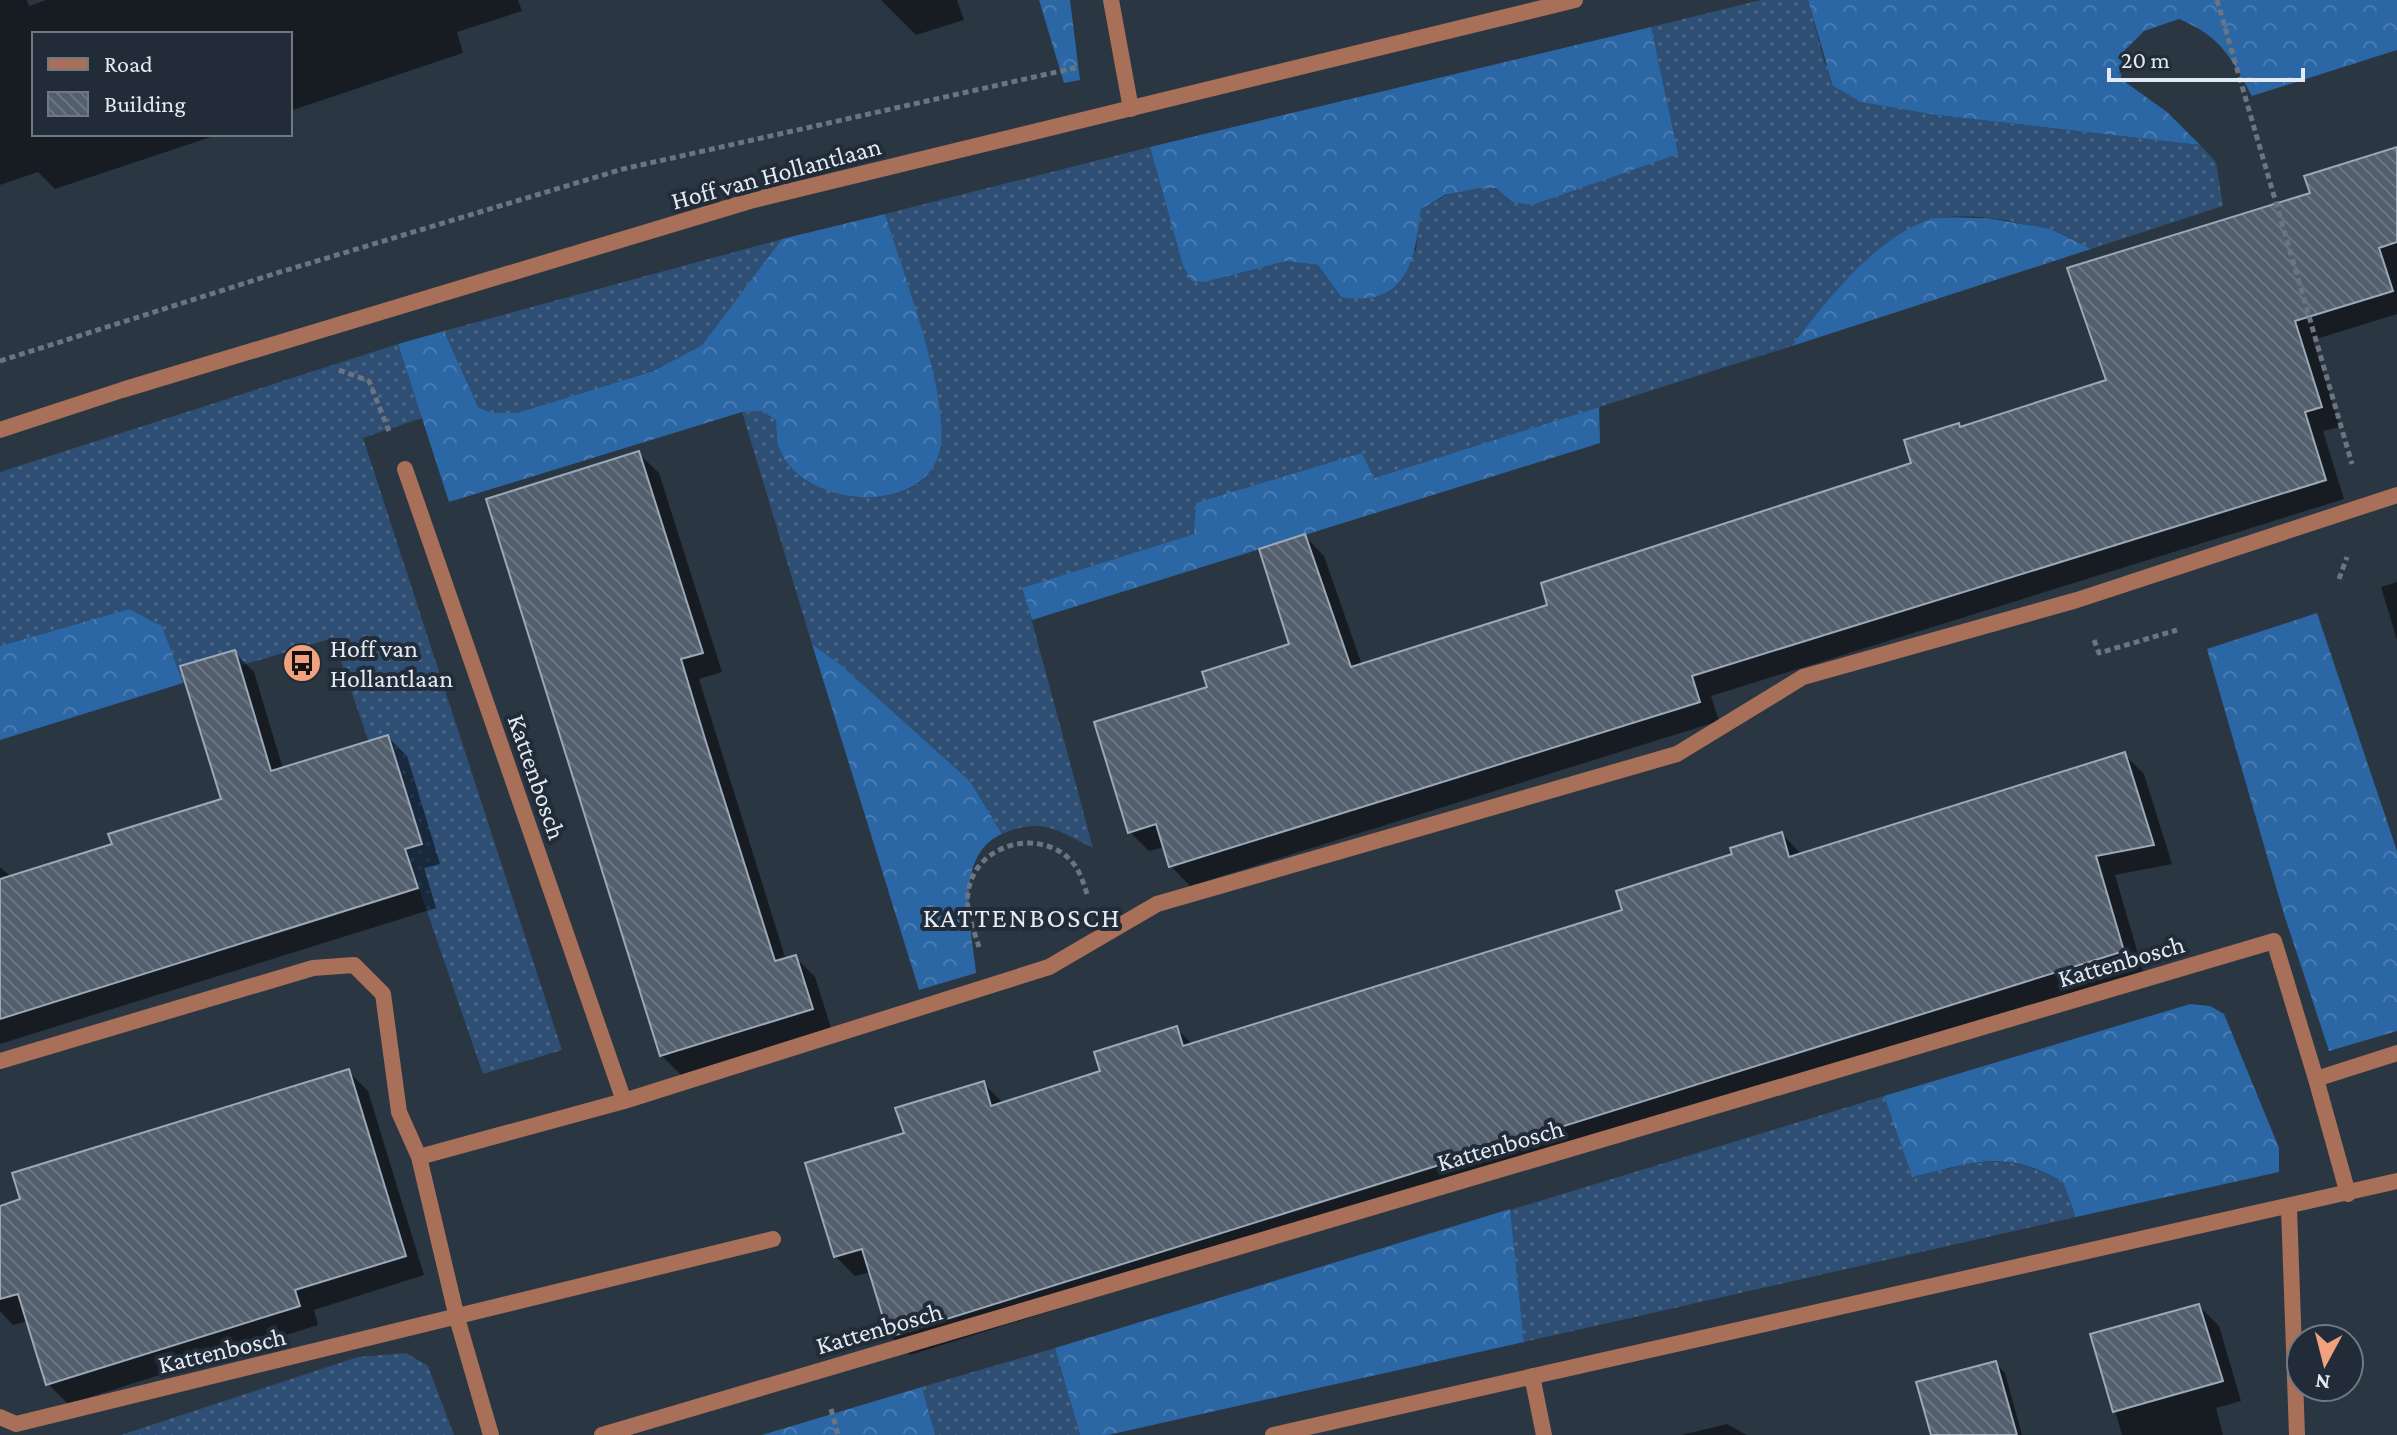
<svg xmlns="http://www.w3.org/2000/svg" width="2397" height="1435" font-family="'Crimson Pro',serif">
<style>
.grass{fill:url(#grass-dots)}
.forest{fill:url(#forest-crowns)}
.shadow{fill:#0007}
.building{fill:url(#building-back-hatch);stroke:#9ba8b8;stroke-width:2}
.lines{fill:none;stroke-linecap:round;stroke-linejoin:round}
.path{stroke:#6b7480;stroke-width:5;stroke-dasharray:6 4;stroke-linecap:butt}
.service{stroke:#a87058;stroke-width:16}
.minor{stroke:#a87058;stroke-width:16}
.labels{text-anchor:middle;stroke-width:8;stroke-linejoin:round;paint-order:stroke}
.street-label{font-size:26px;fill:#e3eaf3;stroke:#212c38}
.poi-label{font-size:26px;fill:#e3eaf3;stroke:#212c38;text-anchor:start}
.neighbourhood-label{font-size:28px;letter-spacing:2px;fill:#e3eaf3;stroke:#212c38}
</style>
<defs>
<pattern id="grass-dots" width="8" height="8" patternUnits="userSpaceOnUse" patternTransform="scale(2)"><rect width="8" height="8" fill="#2e4e74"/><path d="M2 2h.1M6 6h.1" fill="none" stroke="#4c6888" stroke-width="1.8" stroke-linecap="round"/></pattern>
<pattern id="forest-crowns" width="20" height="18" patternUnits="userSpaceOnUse" patternTransform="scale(2)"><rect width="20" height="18" fill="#2b66a5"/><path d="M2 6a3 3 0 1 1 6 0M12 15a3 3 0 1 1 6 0" fill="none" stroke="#4a7cb2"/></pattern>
<pattern id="building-back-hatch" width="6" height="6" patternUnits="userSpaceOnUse" patternTransform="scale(2)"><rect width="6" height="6" fill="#535f6d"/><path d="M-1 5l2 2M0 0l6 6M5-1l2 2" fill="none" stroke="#6c7682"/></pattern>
</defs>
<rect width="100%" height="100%" fill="#2b3643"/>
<!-- grass -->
<path class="grass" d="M1761,0h47l17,64 112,51 263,30 16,17 7,44 -132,43c-48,-23 -112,-42 -166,-28 -9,2 -18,11 -25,17 -43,31 -76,66 -108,108l-418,132 -12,-25 -167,81 -172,54 70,260c-36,-18 -51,-31 -91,-14l-32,-53 -129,-116 -29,-21 -70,-232 20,-1 14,9 4,31c42,31 58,54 114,43 25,-5 42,-23 46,-49 9,-49 -39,-180 -55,-231l265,-67 33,119 22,16 81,-21 32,4 23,32 75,-47 5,-41c19,-11 54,-30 76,-20 5,3 10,10 15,13l165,-48 -26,-127z
M782,239l-80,106 -50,26 -135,42h-25l-14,-6 -34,-76z
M398,344l24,74 -59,20 199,612 -79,24 -150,-436 -150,45 -21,-57 -33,-17 -129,37v-174z
M1884,1096l28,81c62,-14 91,-28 151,5l13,35 -552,125 -14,-132z
M1055,1348l25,87h-145l-13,-48z
M406,1353l22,13 26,69h-333l237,-78z"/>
<!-- forest -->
<path class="forest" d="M1039,0h31l10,80 -16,3z
M1808,0h589v50l-145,46c-21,-38 -30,-59 -73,-77l-35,12 -22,22 -1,26 46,33 33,33 -263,-30 -76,-13 -28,-16z
M1651,27l27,127 -146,51 -20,-3 -16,-14h-17l-34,7 -24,14c-6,51 -14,99 -80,88l-23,-32 -32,-4 -81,21 -13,-1 -9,-15 -33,-119z
M885,214c17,55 62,174 56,229 -8,76 -138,66 -161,7 -4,-9 -3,-21 -4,-30l-14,-9 -20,1 -293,90 -51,-158 46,-13 34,76 14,6h25l136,-42 49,-26 80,-106z
M1987,218l63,11 41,20 -299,97c34,-45 76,-99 128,-123 18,-9 47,-4 67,-5z
M1599,407l1,36 -568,177 -10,-32 172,-54 2,-31 166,-50 12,25z
M129,609l33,17 21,57 -183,57v-94z
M2317,613l80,238v180l-68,20 -46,-140 -76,-262z
M812,644l29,21 129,116 32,53c-50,22 -30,97 -26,139l-57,17z
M2190,1004l20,2 14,8 55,134v24l-203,45 -13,-35c-59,-34 -89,-19 -151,-5l-28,-81z
M1510,1209l14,133 -416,93h-28l-25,-87z
M922,1387l13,48h-173z"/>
<!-- shadow -->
<path class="shadow" d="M0,0h27l2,6 17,-6h472l4,11 -65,21 6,21 -173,58v-77h-256v100h186l-165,55 -17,-17 -38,13z
M881,0h76l7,20 -48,15z
M2397,148v166l-84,26 27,87 -17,4 21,68 -633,197 8,25 -529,165 -19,-20 -6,-19 -16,4 -19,-19 79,-144 82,-42 14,-110 19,20 38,109 188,-59 363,-142 45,-39 4,3 146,-47 204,-187z
M639,454l20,19 63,199 -23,7 87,281 10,-2 19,19 16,51 -150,47 -20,-20z
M2397,582v58l-16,-53z
M234,652l20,20 29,97 105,-32 19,19 33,108 -16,4 12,40 -436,136v-177l11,10 103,-32 109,-44z
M2124,754l20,20 28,90 -57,11 28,96 -1233,384 -20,-19 -19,-64 -16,4 -20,-20 71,-122 77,-51 21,21 99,-32 73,-44 17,17 432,-134 157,-77 20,21z
M348,1071l20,20 56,184 -110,35 4,15 -250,79 -20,-20 -20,-63 -15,4 -13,-14v-103z
M2199,1306l20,20 22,75 -25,7 7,27h-101l-29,-100z
M1995,1363l10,10 17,62h-89z
M1727,1424l20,11h-66z"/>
<!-- building -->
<path class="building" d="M2397,147v95l-18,6 14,43 -98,30 27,86 -17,5 21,68 -634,196 8,26 -531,165 -13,-43 -28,9 -34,-111 113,-35 -5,-15 87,-28 -30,-95 46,-15 46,133 196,-62 -6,-22 370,-120 -7,-23 55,-17 1,4 146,-47 -39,-112 243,-75 -6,-17z
M639,451l64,202 -22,6 24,80 70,222 21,-6 17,54 -153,47 -174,-557z
M235,650l36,121 117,-36 34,109 -17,5 13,39 -418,131v-140l112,-35 -4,-10 113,-35 -41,-133z
M2125,752l29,93 -58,11 28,95 -1235,386 -27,-88 -28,8 -29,-94 99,-30 -9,-25 89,-27 7,25 109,-35 -6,-19 83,-26 6,20 439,-136 -6,-19 116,-37 -2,-6 52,-16 7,25z
M349,1069l57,187 -111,34 5,16 -254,79 -28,-91 -18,5v-93l20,-7 -8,-26z
M2199,1304l24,77 -110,31 -23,-78z
M1996,1361l21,74h-86l-15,-53z"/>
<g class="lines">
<!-- path -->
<path class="path" d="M2217,0l135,464
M0,361l277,-88 346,-104 456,-102
M339,370l30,11 20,50
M2339,579l8,-22
M2094,640l5,13 78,-23
M979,947c-5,-17 -14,-36 -11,-54 6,-50 74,-67 105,-30 8,10 11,22 15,34
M831,1409l7,26"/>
<!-- service -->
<path class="service" d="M1111,0l20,109"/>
<!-- minor -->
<path class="minor" d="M0,430l122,-40 628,-189 825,-201
M405,469l219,632 -205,56
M0,1061l313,-93 41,-3 29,29 16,118 20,45 38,161 34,117
M624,1101l425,-134 108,-63 520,-150 126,-77 274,-77 320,-105
M2348,1194l-32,-115 81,-26
M2289,1208l8,227
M1532,1376l12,59
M0,1417l16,7 757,-185
M602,1435l1672,-494 42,138
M1273,1435l1124,-254"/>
</g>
<!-- icons -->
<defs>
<g id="bus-disc" transform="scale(2)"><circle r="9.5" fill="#f2a17e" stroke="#212c38"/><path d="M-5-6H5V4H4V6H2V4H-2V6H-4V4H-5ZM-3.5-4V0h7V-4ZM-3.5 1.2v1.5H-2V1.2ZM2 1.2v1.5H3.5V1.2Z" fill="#111"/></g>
</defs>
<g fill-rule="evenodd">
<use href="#bus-disc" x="302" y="663"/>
</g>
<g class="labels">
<!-- street labels -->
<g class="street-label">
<text transform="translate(776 173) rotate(-15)" y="9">Hoff van Hollantlaan</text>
<text transform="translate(537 777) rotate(71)" y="9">Kattenbosch</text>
<text transform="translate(2121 961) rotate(-16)" y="9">Kattenbosch</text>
<text transform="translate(1500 1145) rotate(-16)" y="9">Kattenbosch</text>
<text transform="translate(879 1328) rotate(-16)" y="9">Kattenbosch</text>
<text transform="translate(222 1350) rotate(-13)" y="9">Kattenbosch</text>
</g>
<!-- poi labels -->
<g class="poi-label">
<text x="330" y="657">Hoff van<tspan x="330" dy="30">Hollantlaan</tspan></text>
</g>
<!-- neighbourhood labels -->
<g class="neighbourhood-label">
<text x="1022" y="927">KATTENBOSCH</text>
</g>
</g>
<!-- legend -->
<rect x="32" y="32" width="260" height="104" fill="#212c38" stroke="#6f7883" stroke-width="2"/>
<rect x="48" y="58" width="40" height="12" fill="#a87058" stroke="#6f7883" stroke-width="2"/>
<text x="104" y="72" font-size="24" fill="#e3eaf3">Road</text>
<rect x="48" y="92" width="40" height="24" fill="url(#building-back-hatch)" stroke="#6f7883" stroke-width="2"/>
<text x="104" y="112" font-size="24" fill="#e3eaf3">Building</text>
<!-- north arrow -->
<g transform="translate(2325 1363) rotate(187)"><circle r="38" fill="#212c38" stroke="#6f7883" stroke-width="2"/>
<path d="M0-6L14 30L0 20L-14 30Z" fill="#f2a17e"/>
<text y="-12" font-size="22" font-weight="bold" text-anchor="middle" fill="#e3eaf3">N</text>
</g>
<!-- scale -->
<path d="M2109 68v12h194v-12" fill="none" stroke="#e3eaf3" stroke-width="4"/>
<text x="2121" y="68" font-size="24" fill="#e3eaf3" stroke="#212c38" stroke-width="6" paint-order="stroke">20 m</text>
</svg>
